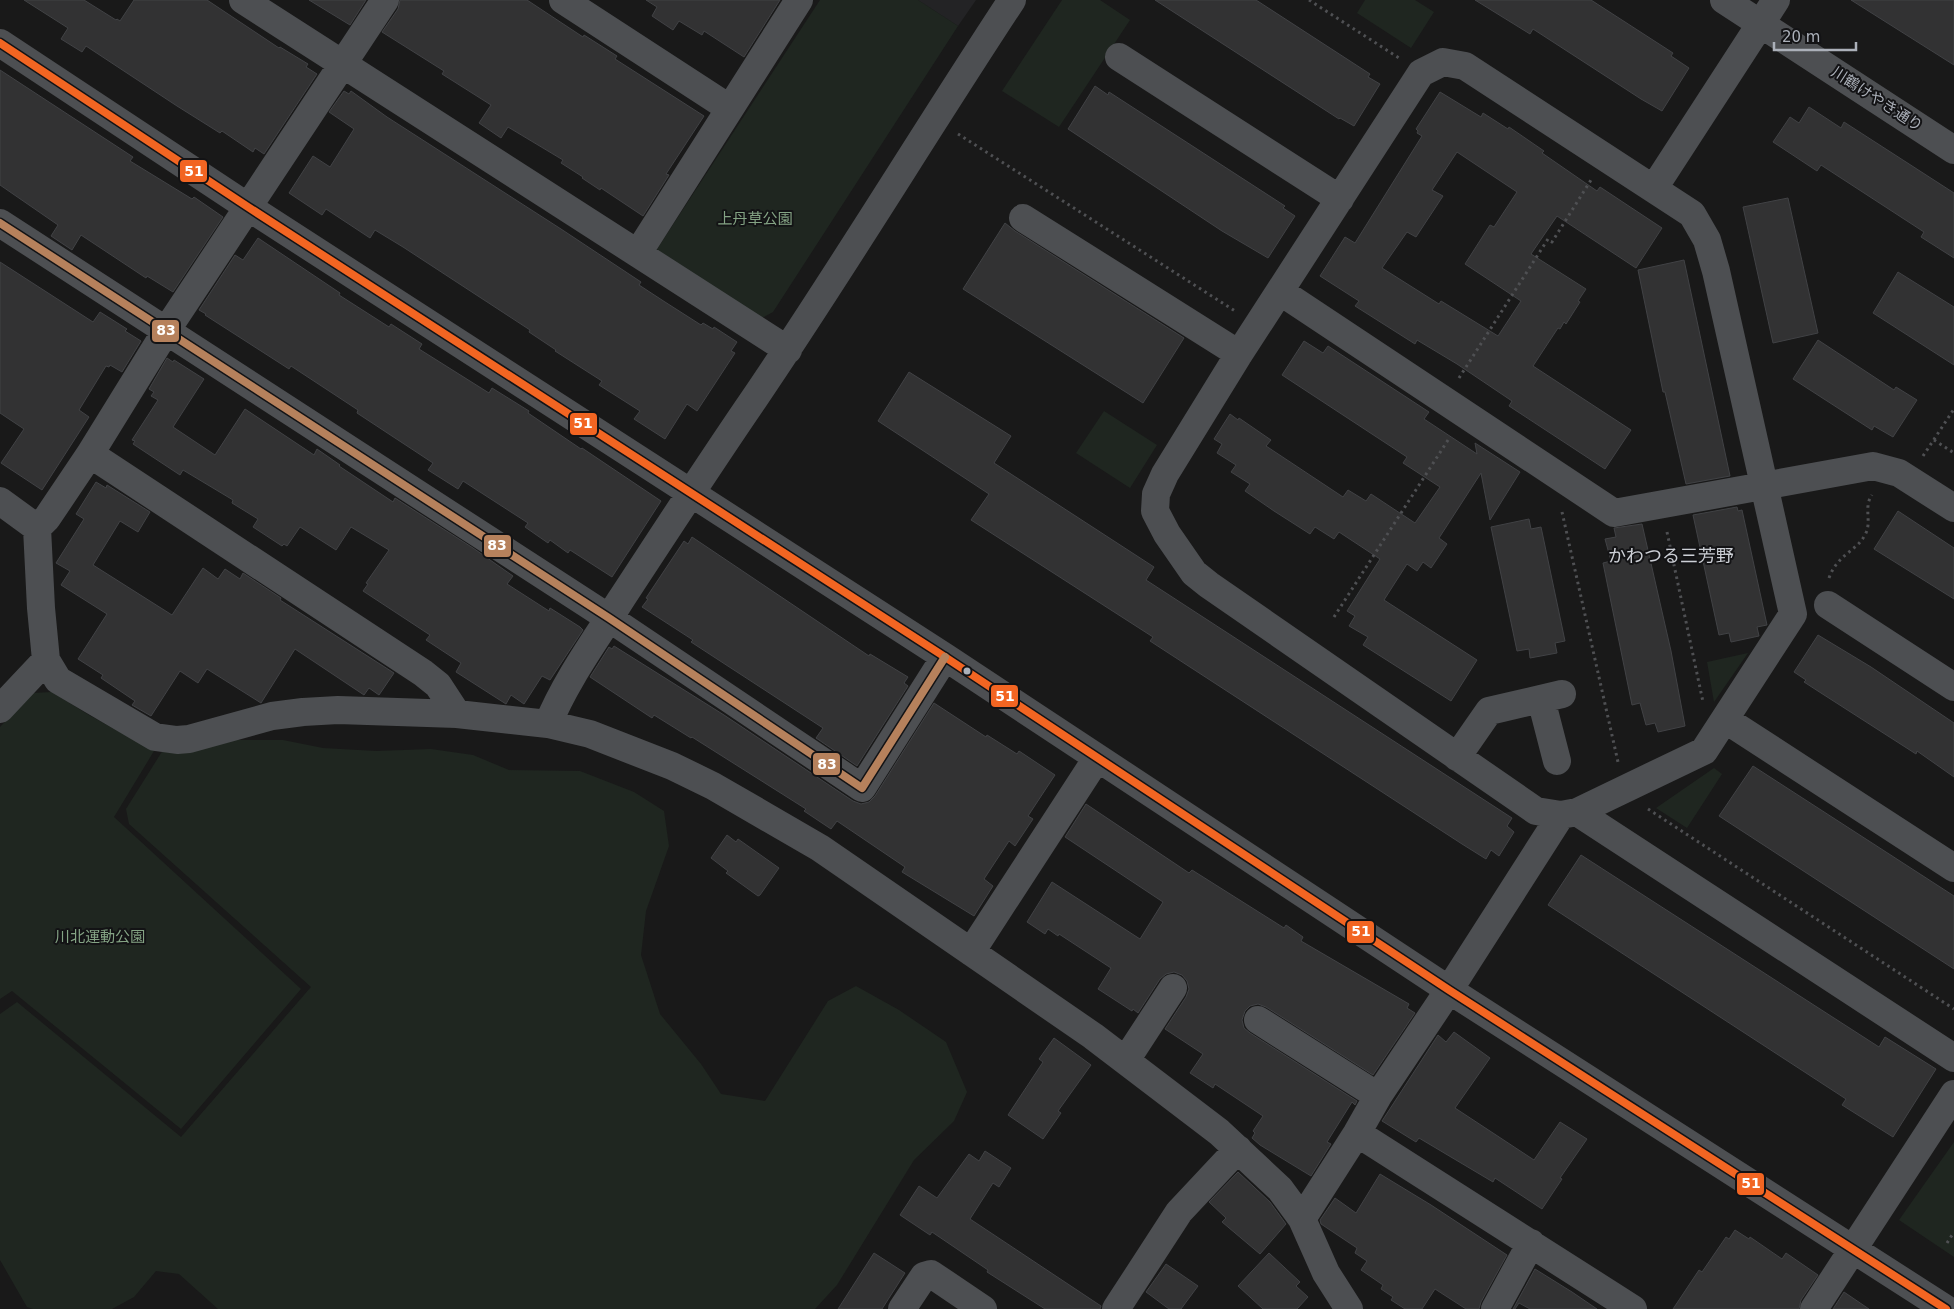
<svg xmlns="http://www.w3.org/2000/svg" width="1954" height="1309" font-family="'DejaVu Sans','Noto Sans JP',sans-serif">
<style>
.built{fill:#232325}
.green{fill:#1f2620}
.building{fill:#323233;stroke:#414245;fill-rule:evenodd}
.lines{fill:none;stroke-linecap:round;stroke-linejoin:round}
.path{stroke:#4f5053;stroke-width:3;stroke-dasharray:2.5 4;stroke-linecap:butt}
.minor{stroke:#4d4f52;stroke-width:28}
.bus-1-casing{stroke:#131315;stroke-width:11}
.bus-2-casing{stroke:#131315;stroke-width:11}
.bus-1{stroke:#f26522;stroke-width:8}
.bus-2{stroke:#b6815c;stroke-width:8}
.bus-dot{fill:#abb0b9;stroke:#131315;stroke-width:2}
.labels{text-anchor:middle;stroke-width:4;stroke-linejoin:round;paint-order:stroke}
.street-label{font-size:15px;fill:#abb0b9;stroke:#131315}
.park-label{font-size:15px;fill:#84a384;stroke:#131315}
.quarter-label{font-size:18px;fill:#cccfd5;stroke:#131315}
.line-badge{stroke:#131315;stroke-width:2}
.badge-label{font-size:14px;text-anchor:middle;font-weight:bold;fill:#fff}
</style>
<rect width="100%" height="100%" fill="#191919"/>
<!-- built -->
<path class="built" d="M918,0h58l-18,26z"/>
<!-- green -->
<path class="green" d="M820,0h98l40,26 -185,286 -11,6 -101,-58 -4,-11z
M1062,0h38l30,20 -71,107 -57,-36z
M1365,0h50l19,12 -23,36 -54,-35z
M1104,411l53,34 -27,43 -54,-35z
M1748,653l-34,49 -7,-40z
M52,692l37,23 65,36 -40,66 187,172 -120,140 -169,-138 -12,8v-272l33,-34z
M230,740h53l40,8 53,3 55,-2 42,6 36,15 71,1 54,21 30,19 5,35 -23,65 -5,44 19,59 41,50 20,30 44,7 63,-100 28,-15 43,24 47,32 21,50 -13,29 -40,39 -77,125 -22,24h-597l-39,-35 -23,-3 -22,26 -22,12h-79l-6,-2 -27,-47v-246l17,-12 164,135 130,-150 -182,-163 -3,-15 37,-59z
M1714,768l8,6 -35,54 -31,-20z
M1954,1142v115l-55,-37z"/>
<!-- building -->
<path class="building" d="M24,0h60l32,20 1,-1 3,2 14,-21h73l72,48 1,-1 28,17 -2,3 11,7 -53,80 -9,-6 -2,4 -31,-21 -2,2 -43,-27 -91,-60 -4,6 -21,-13 7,-11z
M309,0h57l-16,25z
M400,0h127l56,37 1,-2 33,21 -2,3 89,57 -38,58 3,1 -26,41 -42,-28 -1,2 -18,-12 1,-1 -22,-14 2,-3 -55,-33 -7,11 -22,-15 12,-18 -49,-31 2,-3 -62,-39 16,-23z
M646,0h134l-36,57 -40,-26 -2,4 -23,-14 -6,9 -21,-14 5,-9z
M1155,0h101l114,74 -2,3 12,7 -26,42 -14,-8 -1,1z
M1475,0h116l82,53 -2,3 18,12 -27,43 -21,-12 -108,-70 -3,5z
M1851,0h103v65z
M0,70l133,87 -3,4 62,38 2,-2 29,20 -50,75 -26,-16 -1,2 -65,-43 -9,15 -21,-14 7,-11 -58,-40z
M1095,86l13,9 1,-3 176,114 -2,2 12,8 -27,42 -46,-27 -154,-102z
M344,91l5,3 2,-3 36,26 174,112 80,53 -2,3 26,17 36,23 2,-2 10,6 1,-2 23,15 -6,9 4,2 -38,58 -10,-7 -22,35 -31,-20 6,-8 -41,-26 3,-4 -47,-30 1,-1 -27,-18 1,-2 -127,-83 -28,-17 -5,8 -44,-29 -4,6 -33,-22 24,-37 17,11 24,-38 -25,-17z
M1440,92l41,25 2,-4 25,16 1,-2 35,24 -2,2 55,38 3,-4 62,41 -26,40 -79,-52 -26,38 55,35 -8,12 2,1 -14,22 -2,-2 -4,7 -2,-1 -25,38 98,64 -26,39 -96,-63 3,-5 -55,-37 -40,-24 -2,4 -60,-38 4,-5 -39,-25 25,-39 10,6 67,-107 -5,-3 1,-2 -2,-2zM1457,152l60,40 -23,35 -4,-2 -25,39 56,37 -23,35 -57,-35 -2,3 -57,-36 25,-36 9,5 27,-41 -11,-6z
M1809,107l32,21 3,-6 110,71v65l-33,-21 3,-5 -103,-67 -4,6 -44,-29 17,-25 9,6z
M1788,198l30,135 -45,10 -30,-136z
M1005,223l10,8 169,107 -41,65 -180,-114z
M258,238l82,55 -1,2 50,32 2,-3 31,20 -3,5 70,44 3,-5 37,23 -1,2 53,36 1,-1 79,53 -49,76 -42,-27 -2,3 -18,-13 -2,3 -23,-16 3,-4 -65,-42 -5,8 -30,-19 5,-7 -76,-50 1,-3 -67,-44 -2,3 -84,-54 1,-1 -7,-4 36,-55 8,5z
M1684,260l46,216 -44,8 -21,-92h-2l-25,-122z
M0,262l93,60 7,-10 27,17 -2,2 16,10 -19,31 -12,-7 -1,2 -3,-1 -27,44 10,7 -47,73 -41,-27 23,-34 -24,-16z
M1898,272l56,35v58l-81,-52z
M1818,340l76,50 2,-3 21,13 -24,37 -19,-11 -2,4 -79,-51z
M1304,341l19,12 5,-7 101,66 -5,7 53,35 -2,-11 45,29 -30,48 -9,-47 -42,65 8,6 -16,24 -8,-6 -6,9 -10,-7 -23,36 93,60 -26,41 -88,-56 5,-8 -19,-11 6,-10 -8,-5 33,-52 -41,-27 -5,7 -19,-12 -5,7 -36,-23 -29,-20 5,-7 -19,-12 5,-7 -19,-12 5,-9 -8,-5 16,-25 8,6 1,-2 32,22 -5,6 77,51 5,-7 18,11 5,-7 44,29 25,-36 -37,-24 4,-6 -125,-82z
M167,358l6,4 1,-2 30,19 -31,48 42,28 30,-46 69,46 3,-6 23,16 -1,1 54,36 2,-4 78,50 40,28 -6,8 42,27 1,-3 30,19 3,3 -33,50 -8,-4 -18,28 -13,-9 -5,9 -50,-32 5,-9 -35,-23 4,-5 -67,-44 5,-7 -2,-1 23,-33 -38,-23 -15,23 -36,-23 -13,19 -3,-2 -2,2 -29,-19 5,-8 -26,-16 1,-3 -50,-30 -3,5 -47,-31 2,-3 -3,-1 26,-40 -7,-4 3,-4 -5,-3z
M909,372l102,64 -17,27 160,104 -8,13 366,238 -5,8 7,6 -15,24 -8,-6 -5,9 -24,-15 -312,-203 3,-4 -182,-117 18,-26 -111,-73z
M96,482l10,6 1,-3 43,27 -12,20 -18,-11 -27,44 79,50 31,-47 15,11 7,-10 15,10 3,-6 38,25 -1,2 114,73 -15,22 -10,-7 -5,7 -69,-46 -34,54 -54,-34 -9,14 -18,-12 -29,45 -19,-11 3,-4 -34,-23 2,-3 -25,-16 29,-45 -46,-29 9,-14 -14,-8 28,-44 -8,-5z
M1737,507l1,4 4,-1 25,115 -10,2 2,9 -28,6 -2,-9 -10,2 -26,-120z
M1898,511l56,37v51l-80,-50z
M1529,519l2,10 10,-2 24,114 -10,2 2,10 -27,5 -1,-9 -12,2 -26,-124z
M1642,524l29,127 14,75 -27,6 -3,-9 -9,2 -6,-22 -8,2 -29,-142 8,-2 -6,-22 11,-2 -2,-9z
M692,537l177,119 1,-2 38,23 -4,6 4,3 -51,80 -41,-28 7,-10 -132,-86 2,-2 -51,-33 6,-8 -2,-1 38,-57 4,3z
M1818,635l53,32 83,56v54l-37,-26 -1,3 -95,-61 -17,-11 2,-2 -12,-8z
M614,646l110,69 129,86 8,3 8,-2 6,-6 59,-93 52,34 1,-2 30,19 2,-3 36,24 -27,41 5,3 -18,27 -6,-5 -25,38 9,7 -19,30 -72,-44 3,-5 -68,-46 -6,8 -27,-18 2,-2 -114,-72 -1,1 -37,-23 -2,3 -62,-41 19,-30 3,2z
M1753,766l201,130v73l-235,-153z
M1086,804l103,69 3,-3 92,58 2,-3 17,12 -2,4 108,63 -2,4 8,5 -42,62 -107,-68 -8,-3 -8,2 -5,5 -3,9 2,8 6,5 107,68 -2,4 -3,-3 -25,40 4,2 -20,32 -51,-31 -8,-7 3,-5 -2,-2 10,-15 -48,-32 -2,4 -23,-15 13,-19 -38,-25 21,-32 3,-8 -2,-8 -5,-6 -8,-3 -8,2 -6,5 -22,34 -5,-4 -1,2 -34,-22 13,-21 -52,-34 -1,2 -10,-7 -3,5 -18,-12 25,-40 88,57 23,-37 -98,-65z
M727,835l9,7 2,-3 41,29 -19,27 -2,1 -32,-23 2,-2 -17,-13z
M1581,855l298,192 6,-10 51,32 -43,68 -51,-32 4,-6 -298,-194z
M1454,1032l36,26 -35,50 79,52 26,-38 27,17 -27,39 2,1 -20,30 -47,-31 -2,4 -74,-44 -3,4 -34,-21 56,-86 8,7z
M1054,1038l37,27 -33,46 3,2 -18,26 -35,-24 35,-53 -4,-3z
M985,1151l26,17 -12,19 -6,-4 -23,36 131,87 -1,3h-55l-58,-37 1,-2 -56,-38 -2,3 -30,-20 19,-29 18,12 32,-44 10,7z
M1238,1172l32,30 16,22 -26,30 -38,-32 4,-4 -17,-16z
M1380,1174l51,31 76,50 -26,47 -2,7h-13l-31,-20 -13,20h-17l-14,-9 2,-3 -12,-8 2,-4 -22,-15 6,-9 -12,-8 2,-5 -36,-24 -1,-4 15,-22 21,15z
M1735,1230l14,9 1,-2 32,22 4,-6 32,22 -17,25 -2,9h-126l26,-39 3,2 24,-35 3,2z
M874,1253l31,20 -23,36h-44z
M1269,1253l31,29 -4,4 12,11 -11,12h-34l-25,-23z
M1166,1264l32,22 -17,23h-12l-23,-17z
M1535,1269l37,23 25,17h-67l-11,-6 -4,6h-2z
M1844,1292l25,17h-36z"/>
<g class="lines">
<!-- path -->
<path class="path" d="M1309,0l90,58
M958,134l277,177
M1459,378l89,-139 4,3 39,-62
M1934,440l20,13
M1923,456l31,-47
M1562,512l56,250
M1667,532l36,170
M1829,578c9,-25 28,-26 37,-45 4,-9 1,-18 2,-27 0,-4 2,-8 4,-11
M1334,617l116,-180
M1648,809l306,200
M1947,1243l7,-11"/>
<!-- minor -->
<path class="minor" d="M243,0l545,350
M563,0l166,108
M1724,0l230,150
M0,43l248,164 697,450 504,333 497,319
M1119,57l221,142
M1443,62l22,4 227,148 15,26 9,31 77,343 -89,137 -127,61 -16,3 -25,-4 -327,-226 -15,-12 -27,-39 -12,-23 1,-17 9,-20 74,-120 182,-281z
M1654,188l122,-188
M1023,218l216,136
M0,223l609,395 253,170 83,-131
M638,253l161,-253
M1281,292l333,221 259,-47 26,7 55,35
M90,454l333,219 15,12 19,29
M0,501l37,27 4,80 5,52 12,20 97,57 22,3 12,-1 83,-23 31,-4 35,-2 119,4 91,10 42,10 82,32 41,20 107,62 273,188 126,96 61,57 22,30 24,54 23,36
M37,528l10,-10 43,-64 76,-123 219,-331
M1828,605l126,82
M1541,699l16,62
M0,709l46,-49
M1726,720l228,148
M548,724c18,-44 47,-83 72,-123 44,-67 88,-135 134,-202 89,-131 171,-267 258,-399
M1457,757l32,-46 73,-17
M1577,812l377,246
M971,952l126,-194
M1258,1020l120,76
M1126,1060l47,-72
M1357,1133l276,176
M1302,1219l55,-86 21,-37 71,-106 112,-175
M902,1309l22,-33 7,-2 52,35
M1116,1309l63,-97 59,-63
M1495,1309l36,-66
M1814,1309l140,-215"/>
<!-- bus-1 casing -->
<g class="bus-1-casing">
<path id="bus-1" d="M0,43l248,164 697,450 504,333 497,319"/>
</g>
<!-- bus-2 casing -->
<g class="bus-2-casing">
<path id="bus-2" d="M0,223l609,395 253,170 83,-131"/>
</g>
<!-- bus-1 -->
<use href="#bus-1" class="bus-1"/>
<!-- bus-2 -->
<use href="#bus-2" class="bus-2"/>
</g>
<!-- markers -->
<circle class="bus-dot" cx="967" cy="671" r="4.5"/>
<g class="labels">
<!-- street labels -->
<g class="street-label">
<text transform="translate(1877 99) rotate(33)" y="5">川鶴けやき通り</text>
</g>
<!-- park labels -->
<g class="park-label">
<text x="755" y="224">上丹草公園</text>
<text x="100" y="942">川北運動公園</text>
</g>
<!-- quarter labels -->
<g class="quarter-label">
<text x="1671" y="562">かわつる三芳野</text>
</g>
</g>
<g class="line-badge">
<rect x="179" y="159" width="29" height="24" rx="5" fill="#f26522"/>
<rect x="151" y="319" width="29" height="24" rx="5" fill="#b6815c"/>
<rect x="569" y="412" width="29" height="24" rx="5" fill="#f26522"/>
<rect x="483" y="534" width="29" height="24" rx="5" fill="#b6815c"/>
<rect x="990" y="684" width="29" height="24" rx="5" fill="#f26522"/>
<rect x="812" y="752" width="29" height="24" rx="5" fill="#b6815c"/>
<rect x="1346" y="920" width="29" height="24" rx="5" fill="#f26522"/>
<rect x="1736" y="1172" width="29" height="24" rx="5" fill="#f26522"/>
</g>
<g class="badge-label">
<text x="194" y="176">51</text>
<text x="166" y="335">83</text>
<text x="583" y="428">51</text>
<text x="497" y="550">83</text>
<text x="1005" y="701">51</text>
<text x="827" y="769">83</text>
<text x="1361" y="936">51</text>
<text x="1751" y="1188">51</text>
</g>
<!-- scale -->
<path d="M1774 42v8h82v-8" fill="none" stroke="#abb0b9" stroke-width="2.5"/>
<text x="1782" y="42" font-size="15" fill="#abb0b9" stroke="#131315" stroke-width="4" paint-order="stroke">20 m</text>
</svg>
